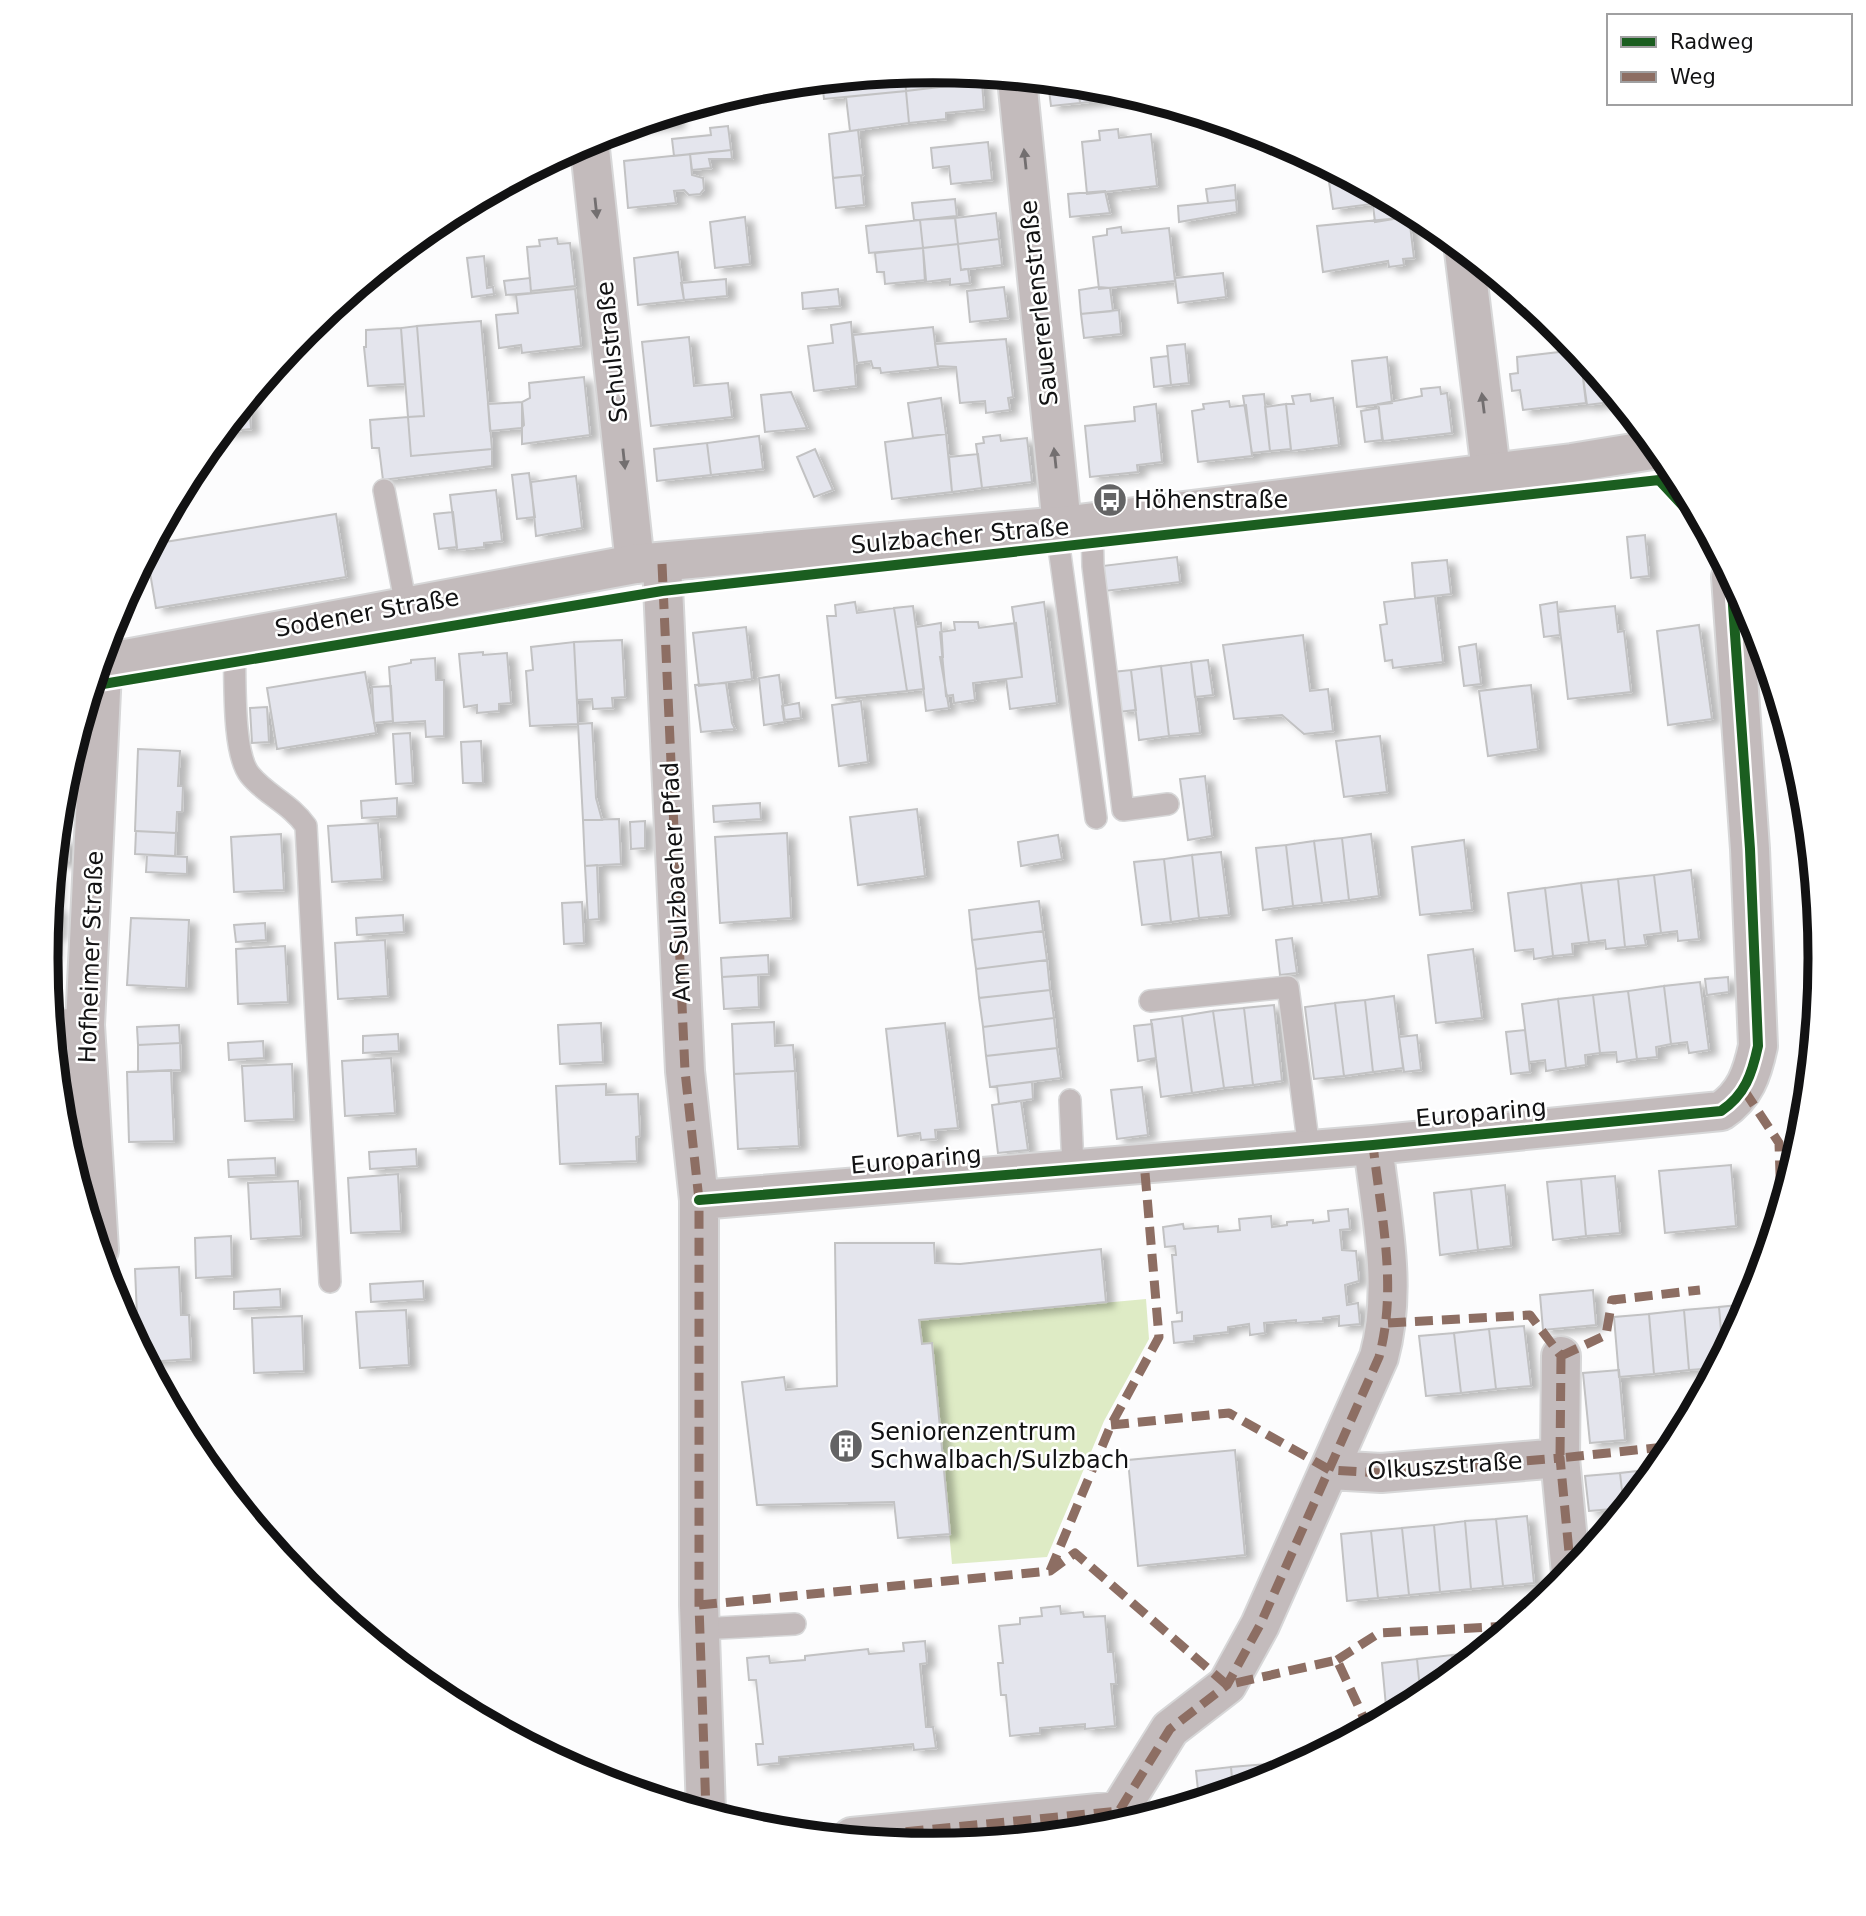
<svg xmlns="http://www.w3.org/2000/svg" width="1866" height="1916" font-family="'DejaVu Sans',sans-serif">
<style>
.green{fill:#deebc5}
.building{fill:#e4e5ed;stroke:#c2c2c3;stroke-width:2;filter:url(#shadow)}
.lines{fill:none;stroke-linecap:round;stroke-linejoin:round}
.service-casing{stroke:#d7d7d8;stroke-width:24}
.minor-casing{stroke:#d7d7d8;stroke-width:42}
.tertiary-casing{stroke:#d7d7d8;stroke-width:42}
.service{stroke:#c3bbbc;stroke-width:21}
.minor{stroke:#c3bbbc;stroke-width:38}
.tertiary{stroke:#c3bbbc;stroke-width:38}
.quiet{stroke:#8d6e63;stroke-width:9;stroke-dasharray:18 9;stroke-linecap:butt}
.cycleway-casing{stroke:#fff;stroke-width:15}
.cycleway{stroke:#1b5e20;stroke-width:10}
.oneway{fill:#736f70}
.labels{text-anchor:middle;stroke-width:5;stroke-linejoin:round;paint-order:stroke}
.street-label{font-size:24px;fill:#121213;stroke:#fff}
.poi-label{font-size:24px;fill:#121213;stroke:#fff;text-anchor:start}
.rim{fill:none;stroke:#121213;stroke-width:9}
</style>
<defs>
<filter id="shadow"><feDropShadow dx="8" dy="4.5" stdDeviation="3.5" flood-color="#0004"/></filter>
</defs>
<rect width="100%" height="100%" fill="#fcfcfd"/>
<!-- green -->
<path class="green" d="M1146,1299l3,40 -45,82 -57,136 -95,7 -20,-220h-10l-3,-24z"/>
<!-- building -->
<path class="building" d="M933,71l48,4 1,7 -76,9 -1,-18z
M905,73l1,18 -82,8 -2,-18z
M982,82l2,27 -38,4v6l-37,4 -3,-32z
M1048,82l30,3 2,18 -29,3z
M1078,85l29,3 30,9 -57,6z
M906,91l3,32 -59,8 -4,-34z
M675,113l2,10 -52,5z
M728,126l3,24 -57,6 -2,-17 39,-4 -1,-7z
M1118,129l1,9 32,-4 6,52 -70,8 -5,-52 18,-2 -1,-9z
M858,130l5,45 -30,3 -4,-44z
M988,142l4,38 -41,4 -2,-18 -16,2 -2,-20z
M731,150l1,9h-23l2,9 -19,2 -2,-16z
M690,154l2,21 11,3 1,11 -4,5 -11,1 -5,-5 -10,1 2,12 -48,5 -4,-47z
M1330,169l22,12 -20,2z
M861,175l3,30 -28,3 -3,-30z
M1332,181h20l18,9 2,14 -39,5 -4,-27z
M1235,185l1,15 -28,3 -2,-14z
M1105,191l5,22 -40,4 -2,-23z
M955,199l2,19 -43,2 -2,-17z
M1236,200l1,12 -58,10 -1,-16z
M1392,202l13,7 1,8 -31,5 -2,-17z
M996,213l3,26 -41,5 -3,-26z
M955,216l3,28 -35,4 -3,-28z
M745,217l5,47 -35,4 -5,-46z
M1409,217l5,41 -11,1 1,6 -15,2 -1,-6 -65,11 -6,-46z
M920,220l3,28 -54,5 -3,-27z
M1121,227l1,6 47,-5 6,53 -76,8 -6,-52 14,-2v-6z
M557,238l1,6 12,-1 5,43 -44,5 -4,-44 13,-1 -1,-6z
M999,239l3,26 -41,5 -3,-26z
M958,244l3,26 7,-1 2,14 -20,2v-6l-25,3 -2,-34z
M923,248l3,32 -41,4 -1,-12h-7l-2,-19z
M678,252l6,48 -46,5 -4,-47z
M484,256l3,32 6,-1 1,7 -22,3 -5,-39z
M1223,273l3,24 -48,6 -3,-25z
M530,278l1,15 -25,2 -2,-14z
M726,279l1,17 -43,4 -3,-17z
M1004,287l4,31 -38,4 -3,-31z
M1098,287l12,1 3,23 -32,3 -2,-24z
M575,289l6,57 -59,7 -1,-8 -22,3 -3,-33 22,-2 -2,-18z
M838,289l2,17 -37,3 -1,-16z
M1119,310l2,24 -37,4 -3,-24z
M481,321l11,128 -81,7 -3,-39 16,-1 -7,-90z
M851,322l5,64 -42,5 -6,-45 25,-3 -2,-18z
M417,326l7,90 -16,1 -7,-89z
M933,327l5,40 -57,6 -1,-5h-7l-2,-7 -14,2 -4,-28z
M401,328l4,56 -37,2 -4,-39h2v-17z
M689,337l5,49 34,-3 4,34 -81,9 -9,-84z
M1006,339l7,58 -5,1 2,12 -24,3 -1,-12 -25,2 -4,-36 -18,-1 -3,-22z
M1185,344l4,39 -18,2 -4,-39z
M1576,350l4,4 6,49 -63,7 -3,-20 -8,1 -2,-17 8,-1 -1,-16z
M1168,356l3,29 -17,2 -3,-29z
M1387,357l5,46 -35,4 -5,-46z
M1581,363h6l32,38 -32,4z
M584,377l6,58 -68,9v-42l8,-4 -1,-15z
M1440,387l1,7 6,-1 5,40 -69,8 -5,-37 44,-8 -1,-7z
M791,392l16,36 -42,4 -4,-37z
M1264,394l6,57 -18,2 -9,-57z
M1310,394l1,7 22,-3 6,47 -48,6 -5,-47h8l-2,-8z
M941,398l5,36 -33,4 -5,-35z
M249,401l2,28 -29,3 26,-31z
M1229,401l1,6 16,-2 6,51 -54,6 -6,-51 12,-2 -1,-5z
M522,402l2,23 -3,3 -31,3 -2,-27z
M1156,404l6,58 -25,3 1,7 -48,5 -5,-51 50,-5 -1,-14z
M1286,404l5,45 -21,2 -5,-44z
M1379,408l3,32 -17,2 -4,-31z
M408,417l3,39 81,-7v17l-109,14 -4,-32h-7l-2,-28z
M946,434l6,58 -60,7 -7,-57z
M1000,435l1,6 26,-3 5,44 -50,6 -6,-44 8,-1 -1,-6z
M759,436l4,33 -52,6 -4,-32z
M707,443l4,32 -54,6 -3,-32z
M815,449l18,41 -19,7 -17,-40z
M978,454l4,34 -30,4 -3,-35z
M529,473l6,44 -18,2 -5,-44z
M576,476l6,52 -46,8 -5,-54z
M496,490l6,51 -18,2v4l-27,3 -7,-55z
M453,512l4,35 -18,2 -5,-35z
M336,514l10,63 -190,31 -9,-53 6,-11z
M1645,535l4,41 -18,2 -4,-41z
M1177,557l3,25 -75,9 -3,-25z
M1447,560l4,34 -36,4 -3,-35z
M1435,596l8,66 -50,6 -1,-8 -7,1 -5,-36 7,-1 -3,-22z
M855,602l2,11 37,-5 13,83 -71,7 -9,-82h9l-1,-11z
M1044,602l13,101 -47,6 -4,-30 16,-2 -10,-70z
M1557,602l3,33 -16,2 -4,-32z
M913,606l11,83 -17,2 -13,-83z
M1615,606l3,26 6,-1 7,61 -63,7 -10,-87z
M954,622h24l1,6 37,-5 6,54 -49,6 2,17 -21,3 -1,-8 -7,1 -6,-64 15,-2z
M941,623l2,34h-3l9,51 -23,3 -10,-84z
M1699,625l13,94 -44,6 -11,-94z
M746,627l6,52 -53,7 -6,-53z
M1303,635l7,56 18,-2 5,42 -29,3 -22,-19 -48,4 -11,-74z
M622,640l3,57 -13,1 1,10 -20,1 -1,-10 -15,1 -3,-58z
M574,642l4,82 -48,2 -4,-55 7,-1 -2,-23z
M1476,644l5,40 -17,2 -5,-39z
M483,652v3l24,-2 4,50 -12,1v7l-22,2v-8l-13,2 -5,-53z
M435,658l1,22h8v56l-18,1 -1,-16 -32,2 -4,-56 22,-4v-3z
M1208,660l5,35 -18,2 -4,-35z
M1191,662l9,71 -31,3 -8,-70z
M1161,666l8,70 -30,4 -8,-70z
M1131,670l5,40 -18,2 -5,-40z
M365,672l11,61 -99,16 -10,-61z
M779,675l6,47 -21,3 -5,-47z
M726,683l6,40 3,6 -34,3 -6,-47z
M1531,685l7,64 -50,7 -9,-65z
M391,686l2,35 -19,2 -2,-36z
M861,701l7,61 -29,4 -7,-61z
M799,703l2,15 -17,2 -2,-14z
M267,707l2,35 -17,1 -2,-35z
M592,723l4,75 6,22h-19l-5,-96z
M410,733l3,50 -17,1 -3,-50z
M1380,736l7,56 -43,5 -8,-56z
M481,741l2,42h-20l-2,-41z
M138,749l42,2 -2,35h5l-1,26h-5l-1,21 -41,-2z
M1205,776l7,60 -24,4 -8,-61z
M397,798v18l-35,2 -1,-17z
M760,803l1,16 -47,3 -1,-16z
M917,809l8,67 -67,9 -8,-68z
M619,819l2,45 -36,2 -2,-46z
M645,821v27l-14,1 -1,-27z
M378,823l4,56 -50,3 -4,-56z
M136,831l40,2 -1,23 -40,-2z
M787,833l4,85 -71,5 -5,-86z
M281,834l3,56 -50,2 -3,-55z
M1371,834l8,62 -30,4 -7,-62z
M1058,835l4,24 -41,7 -3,-24z
M1342,838l7,62 -27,3 -8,-62z
M57,840h12l-1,22h-13z
M1464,840l8,70 -52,5 -8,-68z
M1314,841l8,62 -29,3 -7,-61z
M1286,845l7,61 -30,4 -7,-62z
M1221,852l8,63 -30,3 -7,-63z
M147,855l40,2v17l-41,-2z
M1192,855l7,63 -28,4 -7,-63z
M1164,859l7,63 -29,3 -8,-63z
M597,865l2,54 -11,1 -3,-54z
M1691,870l8,69 -21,2 -1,-10 -16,2 -7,-58z
M54,874h2l-2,35h5l-1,26h-5l-1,20h-6z
M1654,875l7,58 -17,2 2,10 -21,2 -7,-68z
M1618,879l7,68 -19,2 -1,-9 -16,2 -8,-59z
M1581,883l8,59 -17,2 1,10 -20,2 -8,-68z
M1545,888l8,68 -19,3 -1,-10 -18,2 -7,-58z
M1039,901l4,30 -71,9 -3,-30z
M582,902l2,41 -20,1 -2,-41z
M403,915l1,17 -47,3 -1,-17z
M131,918l58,2 -3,68 -59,-3z
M265,923l1,17 -30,2 -2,-17z
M1043,931l4,29 -71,9 -4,-29z
M1292,938l5,35 -17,2 -4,-35z
M385,940l3,56 -50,3 -3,-56z
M285,946l3,56 -50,2 -2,-55z
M1473,949l9,69 -46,5 -8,-68z
M768,955l1,19 -47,3 -1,-19z
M1047,960l3,30 -71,8 -3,-29z
M758,975l1,32 -35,2 -2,-32z
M1728,977l1,15 -22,3 -2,-16z
M1700,982l9,68 -20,3 -2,-11 -16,2 -7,-58z
M1664,986l7,58 -15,3 1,10 -20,2 -9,-68z
M1050,990l4,28 -71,9 -4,-29z
M1628,991l9,68 -20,3 -1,-10 -16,1 -7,-58z
M1593,995l7,58 -15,2 1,10 -20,3 -8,-69z
M1394,996l9,72 -30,4 -8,-72z
M1558,999l8,69 -20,3 -1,-11 -16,2 -7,-58z
M1365,1000l8,72 -29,4 -9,-73z
M1335,1003l9,73 -30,3 -9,-72z
M1274,1005l8,76 -29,4 -9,-77z
M1244,1008l9,77 -29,3 -11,-77z
M1213,1011l11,77 -32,5 -10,-77z
M1182,1016l10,77 -31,4 -10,-77z
M1054,1018l3,30 -71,8 -3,-29z
M774,1022l1,24 18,-1 2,26 -61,3 -2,-50z
M601,1023l2,39 -43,2 -2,-39z
M945,1023l13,105 -23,2 1,9 -15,1 -1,-7 -22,3 -12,-107z
M1152,1024l4,34 -18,3 -4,-35z
M179,1025l1,18 -42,2 -1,-18z
M1525,1030l5,42 -19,2 -5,-42z
M398,1034l1,17 -36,2v-17z
M1417,1035l4,35 -17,2 -5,-35z
M263,1041l1,17 -35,2 -1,-17z
M180,1043l1,27 -43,2v-27z
M1057,1048l4,30 -71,9 -4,-31z
M391,1058l4,55 -50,3 -3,-55z
M292,1064l2,55 -49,2 -3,-55z
M171,1070l3,71 -45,1 -2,-70z
M795,1071l4,75 -61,3 -4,-75z
M1032,1082l1,17 -34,5 -2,-18z
M606,1084v11l32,-1 2,42 -4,1 1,24 -77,3 -4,-78z
M1142,1087l6,48 -31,4 -6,-49z
M1021,1101l7,49 -30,3 -6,-48z
M416,1149l1,17 -47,3 -1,-17z
M275,1158l1,17 -47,2 -1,-17z
M1731,1165l5,61 -71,7 -6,-62z
M398,1174l3,57 -50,2 -3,-55z
M1615,1176l5,57 -34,3 -5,-57z
M1581,1179l5,57 -33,4 -6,-58z
M298,1181l3,55 -50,3 -3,-56z
M1505,1185l6,61 -33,4 -7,-61z
M1471,1189l7,61 -38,5 -6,-62z
M1348,1209l2,20 -10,1 2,20 14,1 3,30 -14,4 2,20 11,-2 2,21 -21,2v-10l-16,2v3l-27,2v-3l-32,3 1,10 -15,2 -1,-11 -21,3v5l-34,4v5l-20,2 -2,-21 10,-1v-9l-5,1 -5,-58h4l-1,-9 -10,1 -2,-20 20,-3 1,5 34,-3v6l22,-2 -1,-11 32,-3 1,11 15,-2v-3l26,-2v3l16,-2 -1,-10z
M231,1236l1,40 -36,2 -1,-40z
M835,1243h99l1,20 25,1 141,-15 5,53 -187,18 3,24 10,-1 18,191 -52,4 -4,-36 -137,3 -15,-123 42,-5 2,13 51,-4z
M179,1267l2,48h8l2,44 -44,3 -9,-23 -3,-70z
M423,1281l1,18 -53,3 -1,-18z
M280,1289l1,18 -47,2v-17z
M1593,1290l3,35 -53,5 -3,-35z
M1750,1304l-27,50 -4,-47z
M1719,1307l4,47 -7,14 -27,2 -5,-60z
M406,1310l3,55 -49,3 -4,-56z
M1684,1310l5,60 -35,4 -5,-60z
M1649,1314l5,60 -35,3 -5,-60z
M302,1316l2,55 -50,2 -2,-55z
M1524,1326l7,60 -35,3 -7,-60z
M1489,1329l7,60 -35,4 -7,-60z
M1454,1333l7,60 -35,3 -7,-60z
M1619,1370l6,70 -35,3 -7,-70z
M1235,1450l10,105 -107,11 -10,-106z
M1655,1469v1l-31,38 -4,-35z
M1620,1473l4,35 -35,3 -4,-35z
M1527,1516l7,67 -31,3 -7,-67z
M1496,1519l7,67 -32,3 -6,-68z
M1465,1521l6,68 -31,3 -6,-67z
M1434,1525l6,67 -31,3 -7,-67z
M1402,1528l7,67 -31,3 -7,-67z
M1371,1531l7,67 -31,3 -6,-67z
M1060,1606l1,8 22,-2 1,5 21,-1 3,36h5l3,32h-5l4,42 -30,3v-5l-45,4v5l-30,3 -4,-41h-5l-3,-32h5l-4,-37 21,-2v-6l22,-2 -1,-8z
M925,1641l2,22 -7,1 6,63h7l3,21 -22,2 -1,-6 -134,13v6l-21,2 -2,-21h7l-7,-64h-7l-2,-22 22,-2 1,7 35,-3v-4l63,-7 1,5 35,-3 -1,-8z
M1479,1653l-25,20 -2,-18z
M1452,1655l2,18 -33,26 -4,-40z
M1417,1659l4,40 -34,18 -5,-54z
M1301,1760v2l-33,17 -1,-15z
M1267,1764l1,15 -35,11 -2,-23z
M1231,1767l2,23 -34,10 -3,-29z"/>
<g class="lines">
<!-- service casing -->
<g class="service-casing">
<path id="service" d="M384,490l22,116
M1092,523l1,43 30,244 45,-6
M1053,527l6,20 37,271
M234,637c2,33 -3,115 16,138 16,20 41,29 56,51l24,456
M1150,1001l138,-14 21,162
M1070,1100l3,67
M699,1629l96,-5"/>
</g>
<!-- minor casing -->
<g class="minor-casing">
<path id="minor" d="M1017,79l45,447
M589,140l46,424
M1464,251l27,220
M662,564l23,507 14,129v405l7,207
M53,1031l32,-6
M699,1200l674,-55 348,-34c24,-16 31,-37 37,-65l-8,-197 -19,-272
M99,1250l-14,-225 18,-375
M1560,1458l1,-102
M1330,1470l51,3 179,-15 11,115
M852,1837l267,-26 51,-82 57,-44 33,-60 119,-268c19,-70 2,-141 -6,-212"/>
</g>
<!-- tertiary casing -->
<g class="tertiary-casing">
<path id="tertiary" d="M99,664l536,-100 427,-38 510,-63 86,-14"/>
</g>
<!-- service -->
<use href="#service" class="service"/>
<!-- minor -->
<use href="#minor" class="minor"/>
<!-- tertiary -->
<use href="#tertiary" class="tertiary"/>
<!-- quiet -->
<path class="quiet" d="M662,564l23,507 14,129v405l7,207
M1744,1090l35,53 2,63
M1388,1323l142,-8 31,41
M1561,1356l-1,102 114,-12
M1561,1356l45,-21 6,-35 88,-10
M1111,1425l118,-12 101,57 51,3 179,-15 11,115
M1050,1571l61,-146 48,-88 -15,-176
M699,1605l351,-34 25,-18 152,132 110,-25 31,67
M1337,1660l42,-27 132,-7
M852,1837l267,-26 51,-82 57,-44 33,-60 119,-268c19,-70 2,-141 -6,-212"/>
<!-- cycleway casing -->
<g class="cycleway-casing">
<path id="cycleway" d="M103,684l559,-93 997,-111 26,28 10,2
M699,1200l674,-55 348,-34c24,-16 31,-37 37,-65l-8,-197 -19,-272"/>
</g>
<!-- cycleway -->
<use href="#cycleway" class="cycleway"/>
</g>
<!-- one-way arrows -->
<defs><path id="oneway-solid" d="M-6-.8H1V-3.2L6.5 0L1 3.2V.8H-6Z" transform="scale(1.75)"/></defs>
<g class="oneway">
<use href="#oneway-solid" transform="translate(1025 159) rotate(-96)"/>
<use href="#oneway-solid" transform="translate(596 208) rotate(84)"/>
<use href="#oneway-solid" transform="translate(1483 403) rotate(-97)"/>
<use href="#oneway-solid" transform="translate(1055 458) rotate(-96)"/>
<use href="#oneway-solid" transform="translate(624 459) rotate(84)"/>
</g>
<!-- icons -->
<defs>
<g id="bus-disc" transform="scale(1.75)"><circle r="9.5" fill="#646465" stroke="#fff"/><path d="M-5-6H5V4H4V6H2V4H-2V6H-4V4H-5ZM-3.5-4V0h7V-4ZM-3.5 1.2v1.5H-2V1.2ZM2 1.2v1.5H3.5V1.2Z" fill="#fff"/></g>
<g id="building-disc" transform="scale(1.75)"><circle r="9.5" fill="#646465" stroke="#fff"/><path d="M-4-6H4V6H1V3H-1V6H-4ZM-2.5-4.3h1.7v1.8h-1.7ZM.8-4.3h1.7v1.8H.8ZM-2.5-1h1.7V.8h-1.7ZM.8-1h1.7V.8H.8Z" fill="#fff"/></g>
</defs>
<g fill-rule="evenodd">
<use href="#bus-disc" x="1110" y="500"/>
<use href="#building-disc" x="846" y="1446"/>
</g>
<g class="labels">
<!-- street labels -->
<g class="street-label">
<text transform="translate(1039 303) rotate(-96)" y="8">Sauererlenstraße</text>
<text transform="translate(612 352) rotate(-96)" y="8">Schulstraße</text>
<text transform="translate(960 536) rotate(-5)" y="8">Sulzbacher Straße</text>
<text transform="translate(367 613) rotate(-10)" y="8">Sodener Straße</text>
<text transform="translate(676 882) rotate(-93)" y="8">Am Sulzbacher Pfad</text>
<text transform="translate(91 957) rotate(-88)" y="8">Hofheimer Straße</text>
<text transform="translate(1481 1113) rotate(-5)" y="8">Europaring</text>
<text transform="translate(916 1160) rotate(-5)" y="8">Europaring</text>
<text transform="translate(1445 1466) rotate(-4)" y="8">Olkuszstraße</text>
</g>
<!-- poi labels -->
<g class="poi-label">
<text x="1134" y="508">Höhenstraße</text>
<text x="870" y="1440">Seniorenzentrum<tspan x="870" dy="28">Schwalbach/Sulzbach</tspan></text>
</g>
</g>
<!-- crop -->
<path d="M0 0H1866V1916H0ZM58 958a875 875 0 1 1 1750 0a875 875 0 1 1-1750 0Z" fill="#fff" fill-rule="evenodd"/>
<path class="rim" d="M58 958a875 875 0 1 1 1750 0a875 875 0 1 1-1750 0Z"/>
<!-- legend -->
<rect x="1607" y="14" width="245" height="91" fill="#ffffff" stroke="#a0a0a1" stroke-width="2"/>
<rect x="1621" y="37" width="35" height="10" fill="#1b5e20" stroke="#a0a0a1" stroke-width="2"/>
<text x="1670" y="49" font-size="21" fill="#121213">Radweg</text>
<rect x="1621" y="72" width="35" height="10" fill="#8d6e63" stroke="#a0a0a1" stroke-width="2"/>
<text x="1670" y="84" font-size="21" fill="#121213">Weg</text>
</svg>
